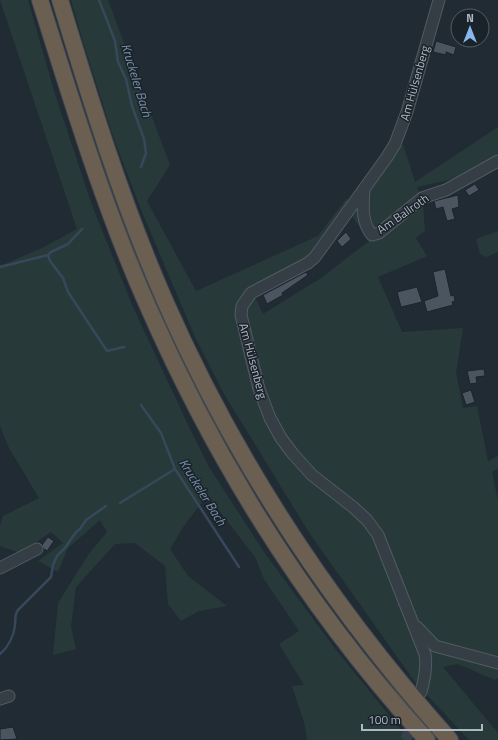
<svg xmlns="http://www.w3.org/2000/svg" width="498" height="740" font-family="'Titillium Web',sans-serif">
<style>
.green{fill:#273a39}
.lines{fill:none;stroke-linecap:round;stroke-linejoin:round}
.stream{stroke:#36485a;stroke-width:2.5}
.building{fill:#4a5560;stroke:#1c242c}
.minor-tunnel{stroke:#364049;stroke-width:11;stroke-dasharray:11 5.5;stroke-linecap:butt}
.minor-casing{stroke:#525a63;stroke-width:13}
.highway-casing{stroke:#3f4750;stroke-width:18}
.minor{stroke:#353d45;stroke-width:11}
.highway{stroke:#6b5f52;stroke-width:16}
.labels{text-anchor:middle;stroke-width:3;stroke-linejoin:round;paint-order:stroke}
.street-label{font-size:12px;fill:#afb7c2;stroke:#1a222a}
.water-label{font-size:13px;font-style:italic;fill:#7990a8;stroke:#1a222a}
</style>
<rect width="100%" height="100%" fill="#212b34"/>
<!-- green -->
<path class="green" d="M0,0h28l27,94 38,114 40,99 57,122 19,38 55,85 69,94 76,94h-102l-3,-18 -12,-36 12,-1 -25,-41 20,-13 -35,-52 -9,-22 -48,-62 -23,31 -14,23 18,27 39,30 -28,5 -18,10 -13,-17 -3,-38 -30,-23 -20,1 -39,43 -5,40 5,22 -23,6 5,-52 30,-48 19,-23 -7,-12 -32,28 -10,24 -20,-11 25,-18 -12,-11 -31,21 -20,-7v-21l3,-9 36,-18 -30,-50 -9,-22v-161l5,-1 37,-16 35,-19z
M71,0h37l62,165 -23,36 49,90 122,-55 29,-38 2,7 -36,50 -62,33 12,26 58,-36 48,-37 -17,-25 51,-72 12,38 83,-55v29l-49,24 -32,7 6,17 2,27 -9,7 11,18 -49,21 24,55 61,-4 -7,45 7,35 14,-2 11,55 10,-5v12l-6,4 6,29v177l-3,2 -37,-16 -15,3 55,66v7h-29l-54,-58 -105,-148 -86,-140 -29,-57 -53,-125 -28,-73 -29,-91z
M498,231v21l-12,5 -6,-3 -4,-15z"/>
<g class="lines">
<!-- stream -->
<path class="stream" d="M99,0l16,41 3,21 8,17 6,27 12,33 2,14 -5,14
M82,229l-14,15 -17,8 -3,3 2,6 13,17 5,14 39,59 17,-4
M0,267l48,-12
M141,405l20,28 14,36 64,98
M120,503l55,-34
M0,654c8,-7 14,-18 15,-29 1,-6 -1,-10 3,-15l33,-33 2,-12 4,-9 8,-8 11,-16 4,-3 6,-9 20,-14"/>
</g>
<!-- building -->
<path class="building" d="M436,41l20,6 -2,8 -8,-3v3l-13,-3z
M475,184l4,6 -10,6 -4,-6z
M458,195l1,12 -7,2 3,10 -8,2 -4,-14 -7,2 -2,-8z
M346,232l5,7 -9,8 -5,-6z
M445,269l6,27 3,-1 1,6 -3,1 1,3 -26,7 -3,-11 14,-5 -5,-24z
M306,272l2,3 -26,18 1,2 -16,9 -4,-9z
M417,287l5,15 -21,5 -4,-15z
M484,369l1,7 -9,1 1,6 -7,1 -3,-13z
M471,390l4,12 -9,3 -4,-12z
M48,537l6,4 -7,10 -2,-2 -1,1 -2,-5z
M13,727l4,12 -17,1v-11z"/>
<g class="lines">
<!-- minor-tunnel -->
<path class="minor-tunnel" d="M406,740l13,-42"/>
<!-- minor casing -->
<g class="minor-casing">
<path id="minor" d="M364,189c-1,16 -3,33 8,46l7,-2 43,-35 24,-8 52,-29
M0,568l37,-19
M417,627l18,19 63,17
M421,692c4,-14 6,-25 4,-38l-47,-119 -11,-15 -14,-13 -41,-32 -19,-21 -12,-16 -11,-20 -11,-29 -18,-74 1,-9 9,-13 57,-30 7,-6 72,-100 8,-13 12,-32 32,-112
M0,699l9,-3"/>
</g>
<!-- highway casing -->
<g class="highway-casing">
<path id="highway" d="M40,0c33,105 65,211 110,311 69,156 162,303 277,429
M60,0c31,102 62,203 105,301 71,162 167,307 285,439"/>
</g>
<!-- minor -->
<use href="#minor" class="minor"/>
<!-- highway -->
<use href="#highway" class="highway"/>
</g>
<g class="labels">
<!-- street labels -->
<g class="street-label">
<text transform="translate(415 83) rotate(-74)" y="4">Am Hülsenberg</text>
<text transform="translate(403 214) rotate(-35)" y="4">Am Ballroth</text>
<text transform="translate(253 361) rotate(75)" y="4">Am Hülsenberg</text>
</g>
<!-- water labels -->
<g class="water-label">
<text transform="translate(137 80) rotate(73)" y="5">Kruckeler Bach</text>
<text transform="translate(203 492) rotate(58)" y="5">Kruckeler Bach</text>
</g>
</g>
<!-- north arrow -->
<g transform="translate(470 28)"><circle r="19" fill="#1a222a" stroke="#565e67"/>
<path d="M0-3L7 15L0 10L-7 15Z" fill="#88b6ed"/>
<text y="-6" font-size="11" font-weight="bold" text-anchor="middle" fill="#afb7c2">N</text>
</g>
<!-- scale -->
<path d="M362 724v6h120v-6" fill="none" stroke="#afb7c2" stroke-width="2"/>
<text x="368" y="724" font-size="12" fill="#afb7c2" stroke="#1a222a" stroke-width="3" paint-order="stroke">100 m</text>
</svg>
